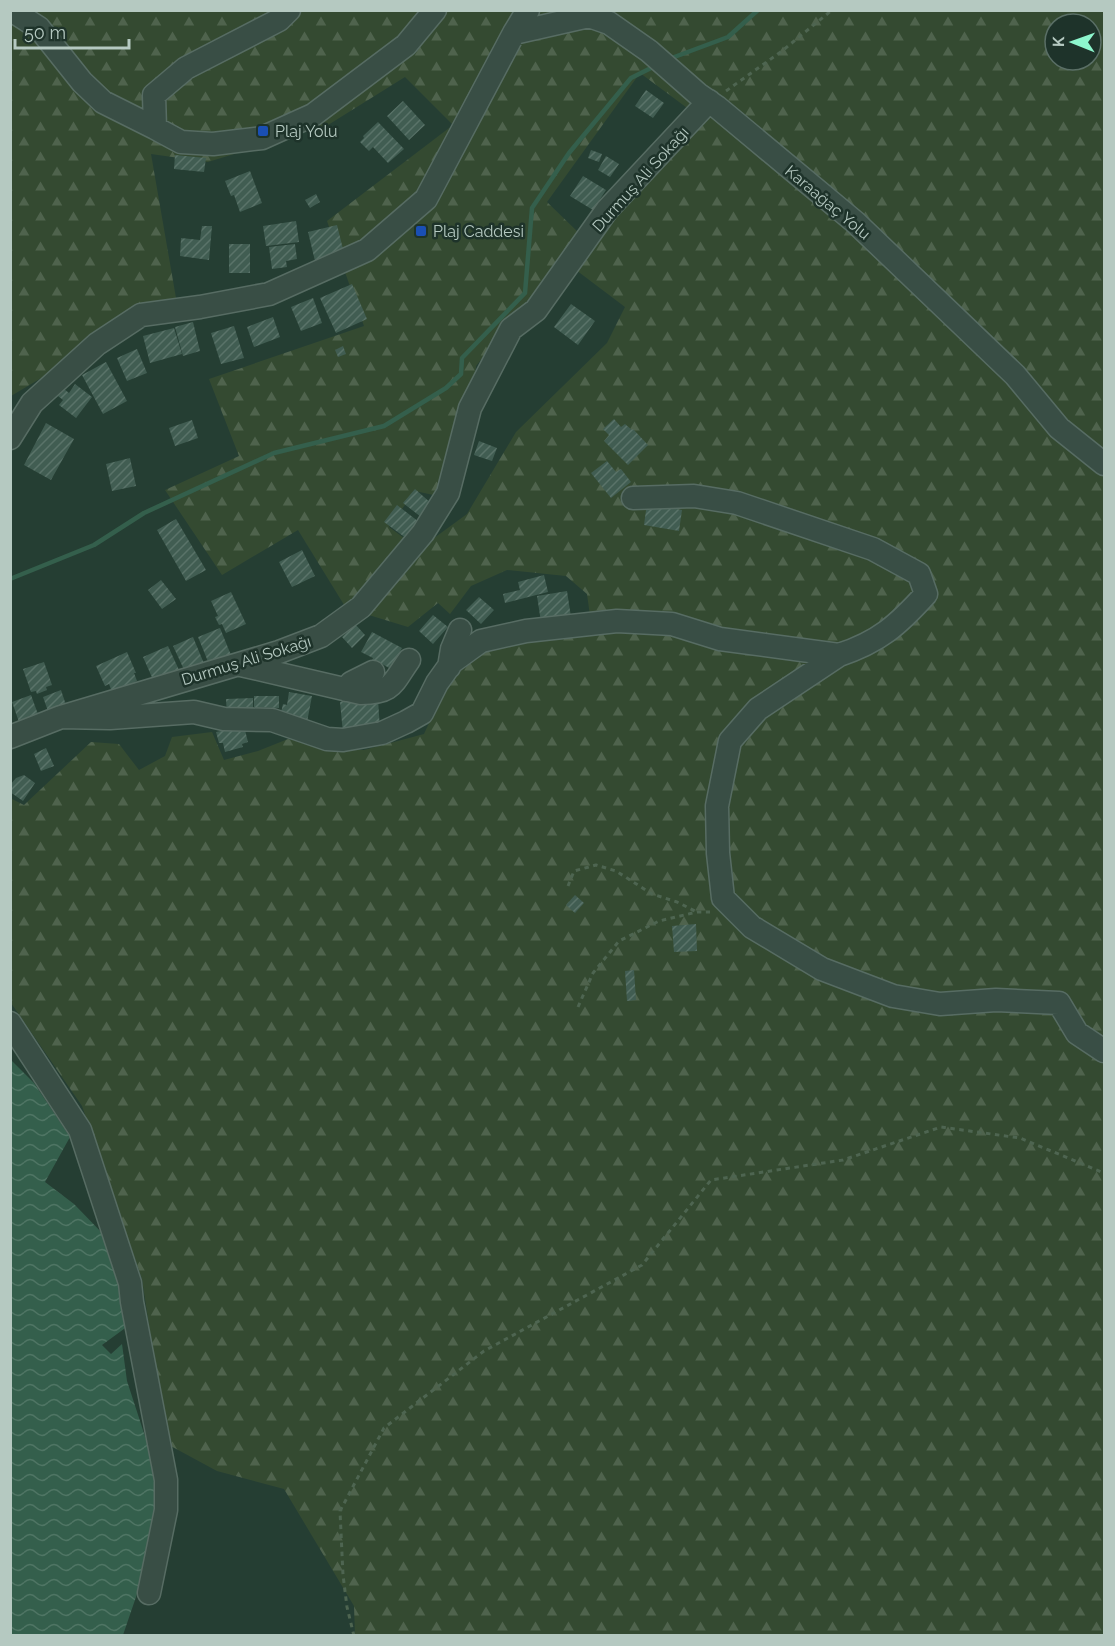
<svg xmlns="http://www.w3.org/2000/svg" width="1115" height="1646" font-family="Raleway,sans-serif">
<style>
.forest{fill:url(#forest-firs);fill-rule:evenodd}
.water{fill:url(#water-waves)}
.lines{fill:none;stroke-linecap:round;stroke-linejoin:round}
.stream{stroke:#345f4c;stroke-width:4.5}
.building{fill:url(#building-hatch)}
.minor-casing{stroke:#576c63;stroke-width:25}
.path{stroke:#4e6551;stroke-width:3;stroke-dasharray:4.5 4.5;stroke-linecap:butt}
.minor{stroke:#394e45;stroke-width:22}
.transit-dot{fill:#1a4fb4;stroke:#1e332a;stroke-width:2}
.labels{text-anchor:middle;stroke-width:5;stroke-linejoin:round;paint-order:stroke}
.poi-label{font-size:16px;fill:#b5c9c1;stroke:#1e332a;text-anchor:start}
.street-label{font-size:16px;fill:#b5c9c1;stroke:#1e332a}
</style>
<defs>
<pattern id="forest-firs" width="22" height="20" patternUnits="userSpaceOnUse" patternTransform="scale(1.5)"><rect width="22" height="20" fill="#344a31"/><path d="M5 1l3.5 6h-7zM16 11l3.5 6h-7z" fill="#4f634d"/></pattern>
<pattern id="water-waves" width="16" height="10" patternUnits="userSpaceOnUse" patternTransform="scale(1.5)"><rect width="16" height="10" fill="#345f4c"/><path d="M0 5q4-4 8 0t8 0" fill="none" stroke="#4f7564"/></pattern>
<pattern id="building-hatch" width="6" height="6" patternUnits="userSpaceOnUse" patternTransform="scale(1.5)"><rect width="6" height="6" fill="#415d52"/><path d="M-1 1l2-2M0 6l6-6M5 7l2-2" fill="none" stroke="#5a7369"/></pattern>
</defs>
<rect width="100%" height="100%" fill="#253e33"/>
<!-- forest -->
<path class="forest" d="M11,11h1093v1624h-749l-1,-29 -70,-117 -67,-18 -50,-27 -25,-165 -60,-173 -71,-103 -1,-205 14,7 67,-63 28,2 20,26 26,-14 7,-19 40,-5 12,28 34,-9 30,-12 41,10 35,1 60,-16 24,-52 29,-27 26,-14 89,-11 -5,-36 -21,-18 -59,-6 -36,16 -21,28 -12,-11 -30,24 -62,-19 -48,-78 -76,45 -57,-85 74,-34 -30,-77 155,-53 -37,-105 126,-96 -48,-48 -77,48 -120,37 -57,-8 25,144 -165,98zM1055,24h36v36h-36zM640,73l66,49 -75,76 -55,72 49,37 -18,36 -91,89 -49,82 -48,35 -30,-22 26,-36 23,5 34,-94 4,-36 104,-132 -33,-32z"/>
<!-- water -->
<path class="water" d="M10,1059l24,24 36,54 -25,45 29,22 31,32 22,48 1,42 -26,19 9,9 11,-10 5,37 27,83 5,39 -10,56 -26,76h-112z"/>
<g class="lines">
<!-- stream -->
<path class="stream" d="M669,59l59,-22 30,-27
M10,579l84,-34 50,-32 130,-60 110,-27 62,-38 15,-14 1,-16 63,-65 7,-85 37,-55 62,-75 26,-13"/>
</g>
<!-- building -->
<path class="building" d="M646,90l18,13 -11,15 -18,-12z
M403,101l22,24 -16,15 -22,-24z
M378,122l26,27 -16,14 -15,-16 -4,4 -9,-9 4,-4 -1,-2z
M591,150l11,4 -3,8 -11,-4z
M175,155l31,3 -2,14 -30,-3z
M606,156l13,8 -9,13 -12,-7z
M250,171l12,32 -22,9 -6,-17 -3,1 -6,-15z
M583,176l23,14 -13,20 -23,-14z
M316,194l4,8 -10,6 -5,-8z
M296,221l3,21 -33,4 -3,-20z
M337,225l7,28 -29,8 -7,-29z
M202,226h10l-3,34 -29,-4 1,-18 19,2z
M229,244h21v29h-21z
M295,244l2,15 -11,2 1,6 -15,2 -3,-22z
M352,284l15,35 -31,14 -16,-35z
M313,298l9,25 -21,8 -10,-24z
M571,304l24,17 -17,24 -24,-18z
M273,317l7,20 -26,10 -7,-20z
M193,322l7,29 -17,5 -8,-29z
M234,326l10,32 -23,6 -10,-31z
M174,328l8,26 -32,9 -7,-27z
M343,346l3,8 -8,3 -3,-7z
M137,349l10,24 -20,8 -10,-23z
M106,362l21,39 -24,13 -21,-39z
M75,384l17,13 -16,21 -17,-13 4,-5 -5,-4 6,-7 5,4z
M614,419l7,8 4,-3 7,6 1,-1 15,16 -20,20 -24,-24 5,-6 -6,-6z
M192,420l6,18 -23,8 -6,-18z
M46,423l28,16 -23,41 -27,-15z
M479,441l18,7 -5,13 -18,-6z
M130,458l6,28 -24,5 -6,-27z
M607,461l9,11 5,-3 10,13 -20,16 -20,-25z
M415,489l17,15 -11,13 -18,-14z
M647,503l35,7 -3,21 -35,-6z
M397,505l26,20 -13,16 -26,-19z
M176,519l30,51 -20,11 -29,-51z
M302,550l13,26 -23,11 -13,-25z
M544,575l4,17 -43,11 -2,-9 17,-4 -2,-8z
M161,580l15,19 -14,10 -14,-19z
M567,591l4,26 -30,5 -4,-26z
M231,592l15,32 -20,9 -4,-9 -3,1 -4,-8 3,-1 -7,-15z
M479,597l15,13 -13,14 -15,-14z
M433,615l15,12 -15,17 -14,-13z
M355,624l10,11 -13,13 -10,-11z
M220,628l13,32 -22,9 -13,-32z
M372,632l30,16 -11,21 -9,-5 -2,4 -9,-5 2,-5 -12,-6z
M193,637l12,29 -19,8 -13,-28z
M168,646l11,24 -25,12 -11,-25z
M127,652l9,21h-2l3,8 -2,1 3,7 -26,3 -3,-8 -4,2 -9,-20z
M44,662l8,23 -6,2 1,3 -10,4 -1,-3 -5,1 -8,-23z
M61,690l6,18 -18,6 -6,-17z
M289,692l23,4 -5,26 -27,-5 3,-13 4,1z
M31,695l8,22 -19,8 -8,-23z
M254,696h25v12l-25,-1z
M253,698v18h-26l-1,-17z
M378,699l2,31 -37,3 -3,-31z
M238,727l1,4 6,-1 3,12 -6,2 1,3 -18,5 -2,-9h-4l-3,-11z
M46,748l8,18 -13,5 -7,-17z
M24,775l11,8 -12,18 -13,-9v-7l6,-7z
M575,895l9,8 -9,10 -9,-8z
M696,924l1,27 -23,1 -2,-26z
M634,970l2,30 -9,1 -2,-30z"/>
<g class="lines">
<!-- minor casing -->
<g class="minor-casing">
<path id="minor" d="M11,10l28,18 43,54 21,20 52,26
M289,10l-10,10 -93,48 -32,27 1,33 26,14 32,2 49,-6 51,-23 93,-70 29,-35
M514,33l75,-17 20,7 40,28 49,43 19,13 138,115 160,153 44,53 45,36
M10,438l22,-35 65,-59 44,-29 59,-8 69,-13 98,-44 59,-51 88,-166 14,-23
M633,498l61,-2 43,7 136,46 46,25 7,20c-28,31 -47,48 -87,61
M241,665l120,28c32,0 31,-9 48,-33
M449,667l3,-18 8,-19
M346,690l5,-7 22,-11
M61,717l49,1 84,-6 30,7 48,1 55,19 16,1 39,-7 24,-11 16,-9 15,-30 15,-21 29,-21 45,-10 91,-10 55,3 48,15 119,16 -81,54 -28,32 -13,65 1,47 5,45 29,29 70,42 71,27 47,8 56,-4 63,3 18,30 27,18
M10,737l51,-20 218,-65 42,-16 40,-29 62,-74 25,-40 22,-85 41,-79 25,-19 71,-100 102,-109
M10,1023l70,107 50,153 2,19 34,178v30l-17,83"/>
</g>
<!-- path -->
<path class="path" d="M726,91l56,-40 50,-41
M568,886l6,-15 22,-6 20,6 36,23 25,8 18,9
M578,1007l15,-34 26,-32 40,-20 38,-9h13
M354,1636l-7,-29 -4,-32 -3,-64 44,-83 100,-77 158,-86 69,-85 132,-20 98,-33 79,11 84,35"/>
<!-- minor -->
<use href="#minor" class="minor"/>
</g>
<!-- markers -->
<g class="transit-dot">
<rect x="257" y="125" width="12" height="12" rx="3"/>
<rect x="415" y="225" width="12" height="12" rx="3"/>
</g>
<g class="labels">
<!-- poi labels -->
<g class="poi-label">
<text x="275" y="137">Plaj Yolu</text>
<text x="433" y="237">Plaj Caddesi</text>
</g>
<!-- street labels -->
<g class="street-label">
<text transform="translate(640 179) rotate(-48)" y="6">Durmuş Ali Sokağı</text>
<text transform="translate(828 202) rotate(40)" y="6">Karaağaç Yolu</text>
<text transform="translate(246 660) rotate(-17)" y="6">Durmuş Ali Sokağı</text>
</g>
</g>
<!-- border -->
<rect width="1115" height="1646" fill="none" stroke="#b5c9c1" stroke-width="24"/>
<!-- north arrow -->
<g transform="translate(1073 42) rotate(271)"><circle r="28" fill="#1e332a" stroke="#5a6f66" stroke-width="1.5"/>
<path d="M0-4.5L10 22L0 15L-10 22Z" fill="#8df6cd"/>
<text y="-9" font-size="16" font-weight="bold" text-anchor="middle" fill="#b5c9c1">K</text>
</g>
<!-- scale -->
<path d="M15 39v9h114v-9" fill="none" stroke="#b5c9c1" stroke-width="3"/>
<text x="24" y="39" font-size="18" fill="#b5c9c1" stroke="#1e332a" stroke-width="4.5" paint-order="stroke">50 m</text>
</svg>
